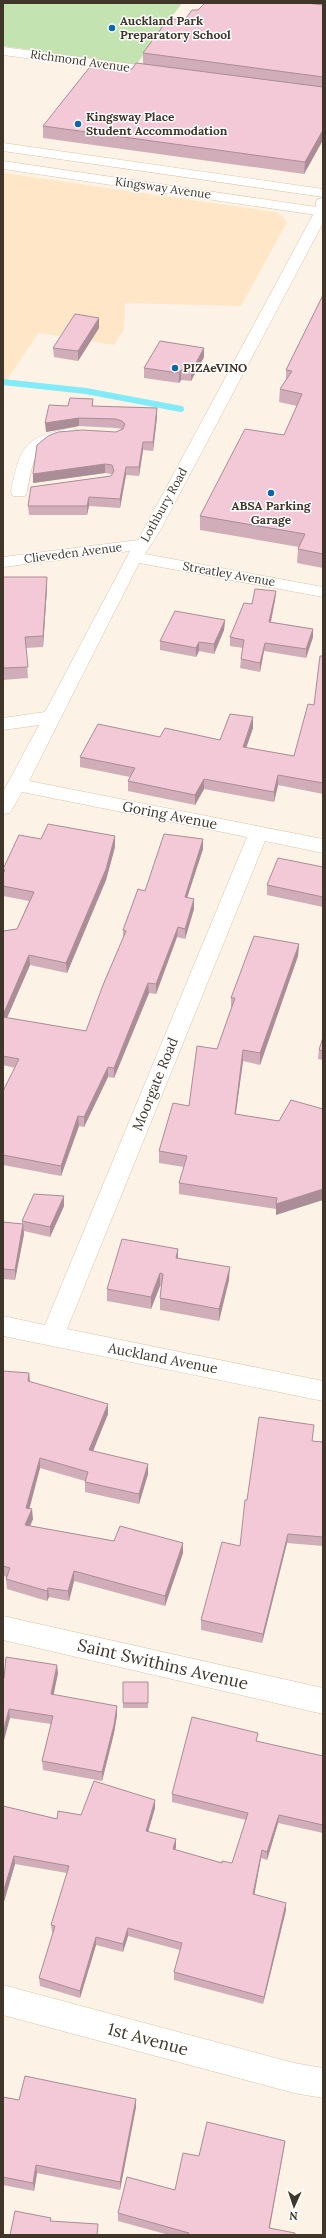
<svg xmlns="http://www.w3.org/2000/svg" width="326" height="2238" font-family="Lora,serif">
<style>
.built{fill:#fee6c7}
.green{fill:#c3e3b0}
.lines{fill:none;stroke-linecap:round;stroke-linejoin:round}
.stream{stroke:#82ebf8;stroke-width:6}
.minor-casing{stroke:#dbc3a4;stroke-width:1}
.secondary-casing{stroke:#dbc3a4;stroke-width:1}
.minor{fill:#fff;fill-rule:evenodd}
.secondary{fill:#fff;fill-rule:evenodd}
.wall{fill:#d1adb9}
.shaded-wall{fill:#aa8d96}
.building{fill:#f3c9d7;stroke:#aa8d96}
.poi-dot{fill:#0b65b2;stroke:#fff;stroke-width:1.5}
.labels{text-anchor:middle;stroke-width:3;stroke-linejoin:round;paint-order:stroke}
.far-poi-label{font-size:12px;font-weight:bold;fill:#3f3529;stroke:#fff;text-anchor:start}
.far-street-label{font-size:12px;fill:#3f3529;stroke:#fff}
.street-label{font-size:14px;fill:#3f3529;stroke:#fff}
.near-street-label{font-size:17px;fill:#3f3529;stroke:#fff}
</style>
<rect width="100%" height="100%" fill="#fcf2e5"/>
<!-- built -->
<path class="built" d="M3,173l272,39 7,4 5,6 -46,84 -116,-3 -1,26 -10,16 -23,-4 -13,20 -24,-4 12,-20 -28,-4 -35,53z"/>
<!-- green -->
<path class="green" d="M3,3h179l-46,62 -133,-19z"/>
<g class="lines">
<!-- stream -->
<path class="stream" d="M3,382l83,9 95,18"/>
<!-- minor casing -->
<g class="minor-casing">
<path id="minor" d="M3,47l158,21 7,4 -7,4 -158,-21z
M323,197v26l-163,308 -15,23 178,33v10l-184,-34 -110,218 294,58v14l-58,-12 -198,488 256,52v20l-320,-65v-20l42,9 202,-488 -225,-45 -12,21 -7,1v-22l36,-67 -36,5v-12l42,-6 85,-161 -127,16v-10l135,-17 177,-329 1,-10z
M72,428l6,2 2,3 -2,3c-43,11 -43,13 -51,56l-2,4h-12l-2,-4c9,-46 13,-55 61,-64z
M3,1616l320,72v26l-320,-74z
M3,1985l291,78 29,5v30l-29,-5 -291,-78z"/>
</g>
<!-- secondary casing -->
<g class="secondary-casing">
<path id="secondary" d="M3,143l320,46v8l-320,-46z
M3,161l320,47v8l-320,-47z"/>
</g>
<!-- minor -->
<use href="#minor" class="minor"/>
<!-- secondary -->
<use href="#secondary" class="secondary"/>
</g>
<!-- wall -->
<path class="wall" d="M205,3h118v137l-19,34 -261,-36v-12l89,-57 11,-5v-11l41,-32 14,-11z
M323,295v273l-26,-5 1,-14 1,-2 -99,-17v-14l84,-81 13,-29 -18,-4 1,-13 6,-9v-10z
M99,318v10l-21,33 -24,-4 -1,-9z
M204,348v9l-13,24 -10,-1 -2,3 -35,-5v-10z
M93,399v7l64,2v9l-4,34 -10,-1 -4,26 -13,-1 -6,33 -31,-2 -2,9h-58l-1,-9 83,-30 1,-2 -7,-1 -72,10 83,-51 6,-3 -6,-1 -37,-2 -33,6 22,-26z
M3,577h44v11l-4,59 -17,1 2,30 -25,2z
M276,591l-1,9 -4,22 42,7v8l-7,21 -42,-7 -4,21 -20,-4 1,-9 2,-11 -13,-2v-9l22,-33z
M225,620l-1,10 -10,24 -15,-3 -3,6 -36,-7v-9z
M323,656v138l-45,-9 -4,17 -70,-13 -9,16 -67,-14v-10l2,-4 -50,-10v-10l80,-20 60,3 33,-23v11l-7,20 48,8 20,-51z
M115,836v11l-9,33 -39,93 -37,-8 -23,53 79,13 37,-92v-9l22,-39 58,-42 -16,49 7,11 -9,30 -8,-2 -21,57 -7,-1 -35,85 -6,-1 -24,50 -5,-1 -18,50 -58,-11v-74l12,-23 -12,-3v-134l14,-2 12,-28 -26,-5v-27l38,-30z
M323,867v40l-56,-12v-10z
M299,944l-1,12 -38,109 -17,-4 -7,53 43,7 12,-21 -15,115v-6l-97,-15v-11l5,-16 -25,-4v-12l30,-45 28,-57 14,-40v-11z
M323,1037v23l-5,-1 1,-9z
M64,1206l-14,31 -26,-6v3l-9,46 -12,-1v-57l19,2v-3z
M178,1249v9l51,22 -10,41 -59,-11v-12l1,-12h-1l-9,23 -44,-8v-12z
M3,1371l26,2 1,9 78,22v10l-15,37 55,23 -9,30 -54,-12v-11l-45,-13 -11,40 4,11 -3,7 153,27 -18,53 -91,-25 -5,20 -20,-4 -2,4 -40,-12 -1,-10 1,-2 -4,-1z
M313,1441l10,1v104l-36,-3 -25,100 -61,-13v-10l39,-74 7,-46z
M58,1673l-5,22 64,20 -3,18 -12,48 -59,-11 -1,-9 9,-37 -41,-6 -7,-40z
M148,1682v26h-25v-5z
M257,1742l66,14v77l-45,-10 -11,37 -6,-2 -7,36 32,9v7l-23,94 -89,-24v-8l6,-22 -52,-14 -5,16 -27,-7 -16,53 -40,-12 -1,-8 14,-45 -1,-1 -1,-7 16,-52 -52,-9 -12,41v-99l54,13 24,-4 74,-15v8l-7,24 28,7v8l-1,3 47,13h10l14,-43 -74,-18v-8z
M3,2097l16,3 117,7 -16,83 -83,-17 -3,18 -31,-6z
M285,2141l-15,87 25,7h-126l-51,-14v-8l57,-23 24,-34z"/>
<!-- shaded-wall -->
<path class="shaded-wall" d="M323,130v10l-19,34 1,-12z
M99,318v10l-21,33v-10z
M204,348v9l-13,24v-9z
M181,370v10l-2,3v-10z
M157,408v9l-4,34v-9z
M79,418v8l-33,6 -1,-9z
M143,442v8l-4,26v-9z
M105,464v9l-72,10v-9z
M126,467v8l-6,33v-9z
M89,497v9l-2,9v-9z
M47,577v11l-4,59v-11z
M276,591l-1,9 -6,30v-8z
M225,620l-1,10 -10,24v-10z
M313,629v8l-7,21v-9z
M199,642v9l-3,6v-9z
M265,643l-1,8 -4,21v-9z
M253,717v11l-10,29v-10z
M278,775v10l-4,17v-10z
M204,779v10l-9,16v-10z
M115,836v11l-9,33 -39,93 -1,-10z
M203,839v10l-19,58 1,-10z
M194,899v10l-9,30v-10z
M178,927l-1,10 -21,57v-10z
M299,944l-1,12 -38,109v-12z
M29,955l1,10 -27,62v-12z
M148,983l1,10 -35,85v-10z
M243,1050v11l-9,64 1,-11z
M108,1067v10l-24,50v-10z
M78,1116l1,10 -18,50v-10z
M323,1189v11l-47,15v-11z
M64,1196v10l-14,31v-10z
M23,1224l1,10 -9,46v-10z
M178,1249v13l-2,-4z
M230,1267l-1,13 -10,41v-12z
M160,1273v13l-9,23v-12z
M29,1373l1,11 -2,-3z
M108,1404v10l-19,47v-11z
M40,1458v10l-13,50 -1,-10z
M148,1464v10l-9,30v-10z
M32,1509l1,10 -7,16 -1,-10z
M288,1534l-1,9 -25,100 1,-9z
M183,1543v10l-18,53v-10z
M74,1571v10l-5,20 -1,-10z
M48,1588l1,9 -2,4v-10z
M57,1665l1,8 -6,30 -1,-9z
M117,1706v9l-3,18 -12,48v-9z
M9,1709l1,9 -7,26v-12z
M155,1800v8l-9,31v-8z
M279,1815l-1,8 -11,37v-8z
M176,1839v8l-3,10v-8z
M262,1850l-1,8 -8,44v-8z
M14,1856l1,8 -12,41v-12z
M286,1903v7l-23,94 1,-7z
M128,1928v8l-5,16v-8z
M96,1937v8l-16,53v-7z
M136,2099v8l-16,83v-8z
M285,2141l-1,8 -16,86 1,-7z
M36,2165l1,8 -3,18 -1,-8z"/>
<!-- building -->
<path class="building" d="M205,3h101l17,2v72l-180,-24 26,-35 15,3 8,-11h6z
M93,63l39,6 4,-6 187,24v43l-18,32 -262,-36z
M323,295v259l-25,-5 7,-15 -105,-18 45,-87 39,6 18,-41 -22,-5 12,-18 -6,-1z
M75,314l24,4 -21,33 -25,-3z
M160,341l44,7 -13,24 -10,-2 -2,3 -35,-5z
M70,398l23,1 -1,7 65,2 -4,34h-10l-4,25h-13l-6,32 -31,-2 -2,9h-59l3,-19 80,-11 3,-5 -2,-6 -7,-1 -72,10 4,-29 11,-9 10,-4 24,-2 34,2 7,-3 2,-5 -3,-3 -6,-2 -37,-1 -34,5 4,-18 19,1z
M3,577h44l-4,59 -18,1 3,30 -25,1z
M255,589l21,2 -7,31 44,7 -7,20 -41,-6 -5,20 -19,-4 3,-19 -14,-3 14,-34 8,1z
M175,611l50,9 -11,24 -15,-2 -3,6 -36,-7z
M320,656h3v127l-45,-8 -4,17 -70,-13 -9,16 -67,-14 7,-13 -55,-11 18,-33 62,13 5,-9 55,12 10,-26 23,3 -10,30 51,9 14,-52 6,1z
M48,824l67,12 -9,33 -40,94 -37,-8 -26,60v-84l14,-2 17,-37 -31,-6v-12l2,-4 -2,-1 16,-34 22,4z
M164,834l39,5 -18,58 9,2 -9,30 -7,-2 -22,57 -8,-1 -34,85 -6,-1 -24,50 -6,-1 -17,50 -58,-11v-64l16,-32 -16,-3v-39l83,14 17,-46 23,-54 -3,-1 15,-41 7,2z
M278,858l45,9v30l-56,-12z
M254,936l45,8 -39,109 -17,-3 -8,64 44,7 12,-21 32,9v80l-47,15 1,-6 -98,-15 8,-27 -28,-5 14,-48 16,3 8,-60 20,3 18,-51h-4z
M323,1037v14l-4,-1z
M34,1194l30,2 -14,31 -28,-6z
M3,1222l20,2 -8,46 -12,-1z
M122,1239l56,10 -2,9 54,9 -11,42 -59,-11 3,-24 -3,-1 -9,24 -44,-8z
M3,1371l26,2 -1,8 80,23 -19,46 59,14 -9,30 -54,-12 3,-10 -48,-14 -14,50 6,1 -7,16 89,16 6,-15 63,17 -18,53 -91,-25 -6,20 -20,-3 -1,3 -41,-12 4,-11 -7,-2z
M259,1417l55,8 -2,16 11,1v95l-35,-3 -25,100 -62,-14 21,-78 18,4 5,-46h2z
M6,1657l51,8 -6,29 66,12 -3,19 -12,47 -60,-11 11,-45 -44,-7 -6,23v-54h1z
M123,1682h25v21h-25z
M192,1717l66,16 -2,8 67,15v69l-44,-10 -12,37 -5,-2 -9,44 33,9 -22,94 -90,-25 8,-29 -54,-15 -5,16 -27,-7 -16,54 -41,-13 16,-52 -4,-1 18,-59 -55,-10 -11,37v-87l54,13 1,-8 23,4 13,-34 61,19 -9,31 30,8 -3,10 49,14v-2l10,2 16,-50 -76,-19z
M25,2076l111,23 -16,83 -84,-17 -3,18 -30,-6v-80l16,3z
M207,2122l78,19 -16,87 26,5v2h-107l1,-2 -71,-20 9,-36 48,13 8,-37 16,3z
M15,2211l36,7 -1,3 48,3 -1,11h-87z"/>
<!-- markers -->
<g class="poi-dot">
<circle cx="112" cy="28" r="4"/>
<circle cx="78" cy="124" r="4"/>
<circle cx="175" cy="368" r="4"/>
<circle cx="271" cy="493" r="4"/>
</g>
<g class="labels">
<!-- far-poi labels -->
<g class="far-poi-label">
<text x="120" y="25">Auckland Park<tspan x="120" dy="14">Preparatory School</tspan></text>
<text x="86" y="121">Kingsway Place<tspan x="86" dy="14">Student Accommodation</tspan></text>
<text x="183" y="372">PIZAeVINO</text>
<text x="271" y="510" text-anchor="middle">ABSA Parking<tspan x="271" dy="14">Garage</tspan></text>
</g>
<!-- far-street labels -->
<g class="far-street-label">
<text transform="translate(80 61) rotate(8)" y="4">Richmond Avenue</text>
<text transform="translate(163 188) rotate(8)" y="4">Kingsway Avenue</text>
<text transform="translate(164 505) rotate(-61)" y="4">Lothbury Road</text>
<text transform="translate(73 553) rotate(-7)" y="4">Clieveden Avenue</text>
<text transform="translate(229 574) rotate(10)" y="4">Streatley Avenue</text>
</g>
<!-- street labels -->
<g class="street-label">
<text transform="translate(170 815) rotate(11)" y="5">Goring Avenue</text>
<text transform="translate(155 1084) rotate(-68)" y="5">Moorgate Road</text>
<text transform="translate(163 1358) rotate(11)" y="5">Auckland Avenue</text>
</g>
<!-- near-street labels -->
<g class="near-street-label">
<text transform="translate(163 1664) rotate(13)" y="6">Saint Swithins Avenue</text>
<text transform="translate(148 2039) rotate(15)" y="6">1st Avenue</text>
</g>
</g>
<!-- border -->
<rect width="326" height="2238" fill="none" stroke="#3f3529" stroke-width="8"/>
<!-- north arrow -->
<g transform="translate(294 2206) rotate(183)" stroke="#ffffff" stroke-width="3" paint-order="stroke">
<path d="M0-3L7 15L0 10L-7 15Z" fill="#3f3529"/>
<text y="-6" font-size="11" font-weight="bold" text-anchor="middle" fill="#3f3529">N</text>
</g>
</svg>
